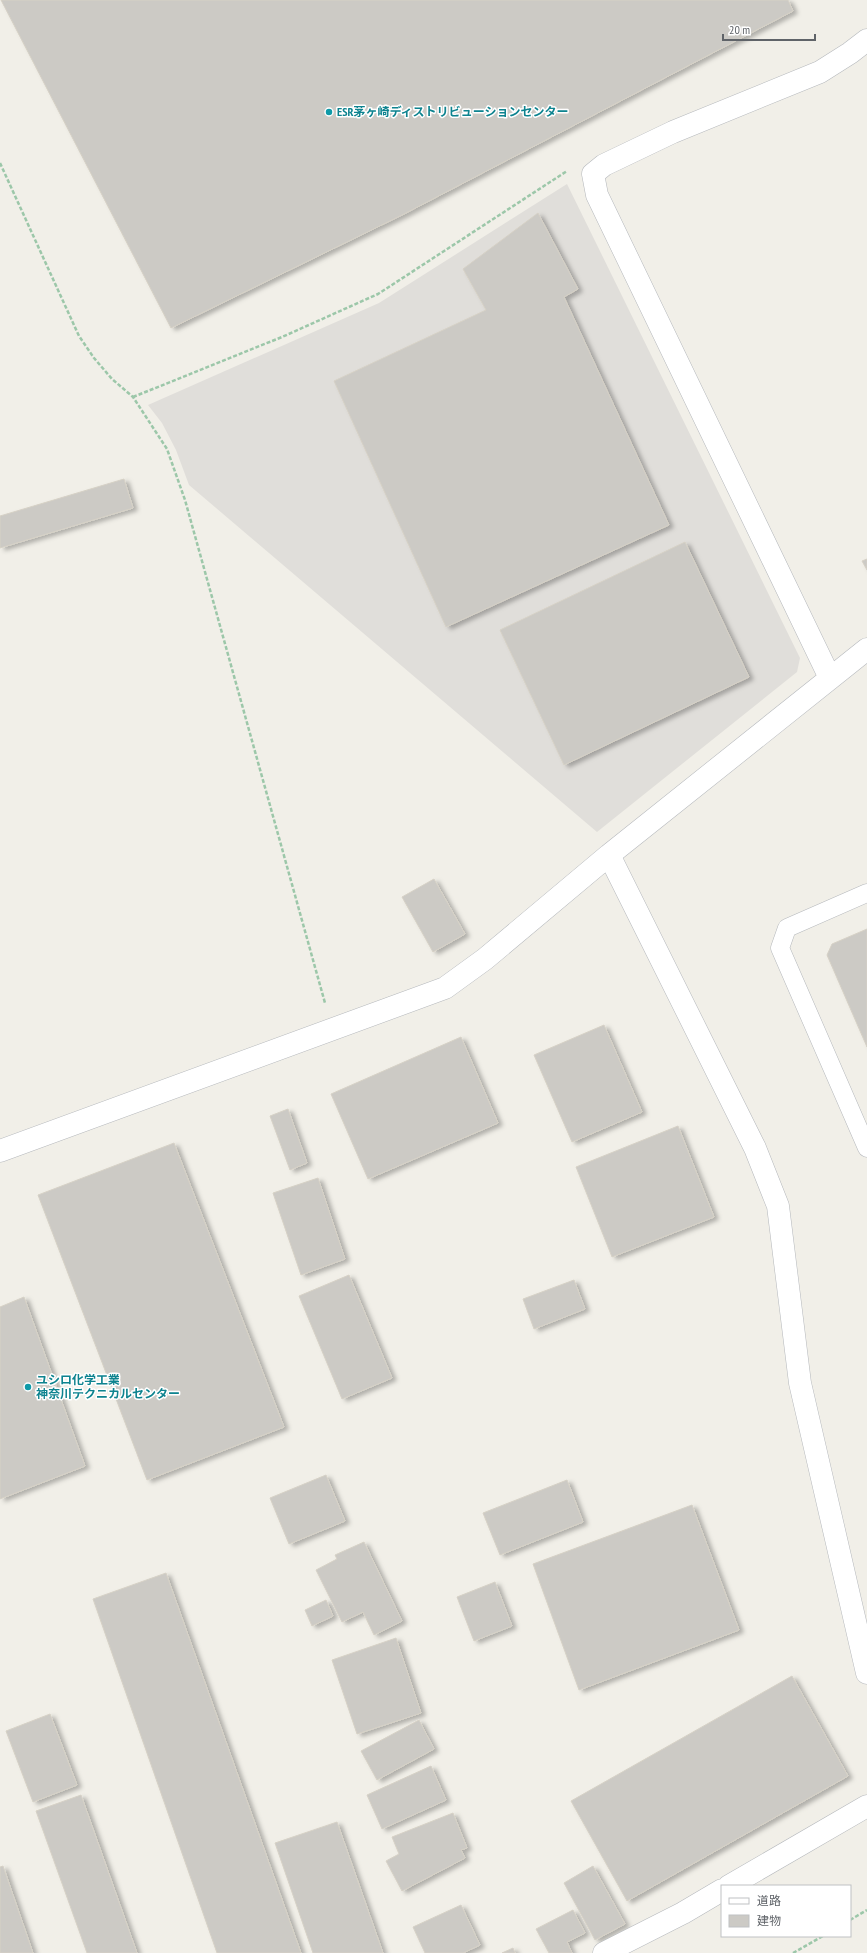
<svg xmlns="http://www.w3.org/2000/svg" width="867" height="1953" font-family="'PT Sans Narrow','Noto Sans JP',sans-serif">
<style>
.industrial{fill:#e0deda}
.building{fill:#cccac5;stroke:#d6d1c6;filter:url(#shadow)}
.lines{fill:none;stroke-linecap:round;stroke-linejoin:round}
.service-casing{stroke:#b5b8bc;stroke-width:19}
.tertiary-casing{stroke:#b5b8bc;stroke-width:23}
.path{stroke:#9cc7a9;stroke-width:2.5;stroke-dasharray:4 2;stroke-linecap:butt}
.service{stroke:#fff;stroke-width:18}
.tertiary{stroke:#fff;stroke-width:22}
.culture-dot{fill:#0f9aa8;stroke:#fff;stroke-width:1.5}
.labels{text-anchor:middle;stroke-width:3;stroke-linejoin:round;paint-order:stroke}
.culture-label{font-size:12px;font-weight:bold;fill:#0d838f;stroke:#fff;text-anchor:start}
</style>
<defs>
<filter id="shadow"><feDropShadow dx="4.5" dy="2.5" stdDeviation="2" flood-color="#0004"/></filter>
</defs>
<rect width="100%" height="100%" fill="#f1efe8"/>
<!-- industrial -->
<path class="industrial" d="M567,184l233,474 -3,14 -200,160 -408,-347 -13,-35 -14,-27 -14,-18 231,-102z"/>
<!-- building -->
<path class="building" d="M1,0h787l5,11 -389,203 -233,114z
M538,213l40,76 -14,8 105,228 -223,102 -112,-246 152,-71 -23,-41z
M124,479l9,29 -133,40v-32z
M685,542l64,135 -185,88 -64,-135z
M867,559v11l-5,-9z
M434,879l31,55 -32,18 -31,-55z
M867,929v118l-40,-92 5,-11z
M604,1025l38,87 -70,30 -38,-87z
M461,1037l37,86 -130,56 -37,-85z
M288,1109l19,54 -17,7 -20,-54z
M678,1126l36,91 -102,40 -36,-90z
M174,1143l110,284 -137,53 -109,-285z
M318,1178l27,81 -44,16 -28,-82z
M349,1275l43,103 -50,21 -43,-103z
M574,1280l11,29 -51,20 -11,-30z
M24,1297l61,169 -85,33v-192z
M326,1475l19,46 -56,23 -19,-46z
M567,1480l16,42 -83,33 -17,-42z
M692,1505l47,125 -160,60 -46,-126z
M364,1542l38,79 -28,14 -11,-23 -21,10 -26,-52 21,-11 -2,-4z
M166,1573l135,380h-84l-124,-354z
M495,1582l17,44 -38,15 -17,-44z
M326,1600l7,16 -21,10 -7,-16z
M396,1638l25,75 -64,21 -25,-74z
M792,1676l56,100 -221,125 -56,-100z
M50,1714l27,71 -44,17 -27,-71z
M419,1720l15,29 -57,31 -16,-29z
M431,1766l15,34 -64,29 -15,-34z
M81,1795l56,158h-50l-51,-142z
M453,1813l14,35 -6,2 4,8 -63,33 -16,-30 13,-7 -7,-17z
M337,1822l46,131h-70l-38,-110z
M3,1866l30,87h-33v-86z
M593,1866l32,58 -30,16 -31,-57z
M461,1905l19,40 -17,8h-38l-12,-26z
M573,1910l12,23 -18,9 5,11h-23l-13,-24z
M513,1948l2,5h-13z"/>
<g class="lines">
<!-- service casing -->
<g class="service-casing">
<path id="service" d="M867,893l-80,35 -7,20 87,200"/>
</g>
<!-- tertiary casing -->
<g class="tertiary-casing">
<path id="tertiary" d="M830,678l-233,-483 -4,-21 11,-9 69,-33 147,-60 30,-19 17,-13
M609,855l146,293 23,58 22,177 67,290
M0,1151l445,-163 40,-29 124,-104 258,-206
M729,1886l138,-80
M604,1953l79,-40 39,-23"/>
</g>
<!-- path -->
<path class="path" d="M0,163l79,173 15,22 18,21 21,18 34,52 18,51 140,503
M133,397l149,-60 96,-43 189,-123
M850,1920l17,-10
M793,1953l30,-17"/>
<!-- service -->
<use href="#service" class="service"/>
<!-- tertiary -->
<use href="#tertiary" class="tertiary"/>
</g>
<!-- markers -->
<g class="culture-dot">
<circle cx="329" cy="112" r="4"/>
<circle cx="28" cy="1387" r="4"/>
</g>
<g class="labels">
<!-- culture labels -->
<g class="culture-label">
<text x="337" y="116">ESR茅ヶ崎ディストリビューションセンター</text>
<text x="36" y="1384">ユシロ化学工業<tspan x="36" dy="14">神奈川テクニカルセンター</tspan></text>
</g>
</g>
<!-- legend -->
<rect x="721" y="1885" width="130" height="52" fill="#ffffff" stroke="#bfc1c3"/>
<rect x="729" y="1898" width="20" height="6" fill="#ffffff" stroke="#bfc1c3"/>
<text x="757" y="1905" font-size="12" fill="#5f6368">道路</text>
<rect x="729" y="1915" width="20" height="12" fill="#cccac5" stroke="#bfc1c3"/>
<text x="757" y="1925" font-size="12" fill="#5f6368">建物</text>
<!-- scale -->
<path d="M723 34v6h92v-6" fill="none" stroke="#5f6368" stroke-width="2"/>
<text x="729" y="34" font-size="12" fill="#5f6368" stroke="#ffffff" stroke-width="3" paint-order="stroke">20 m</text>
</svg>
